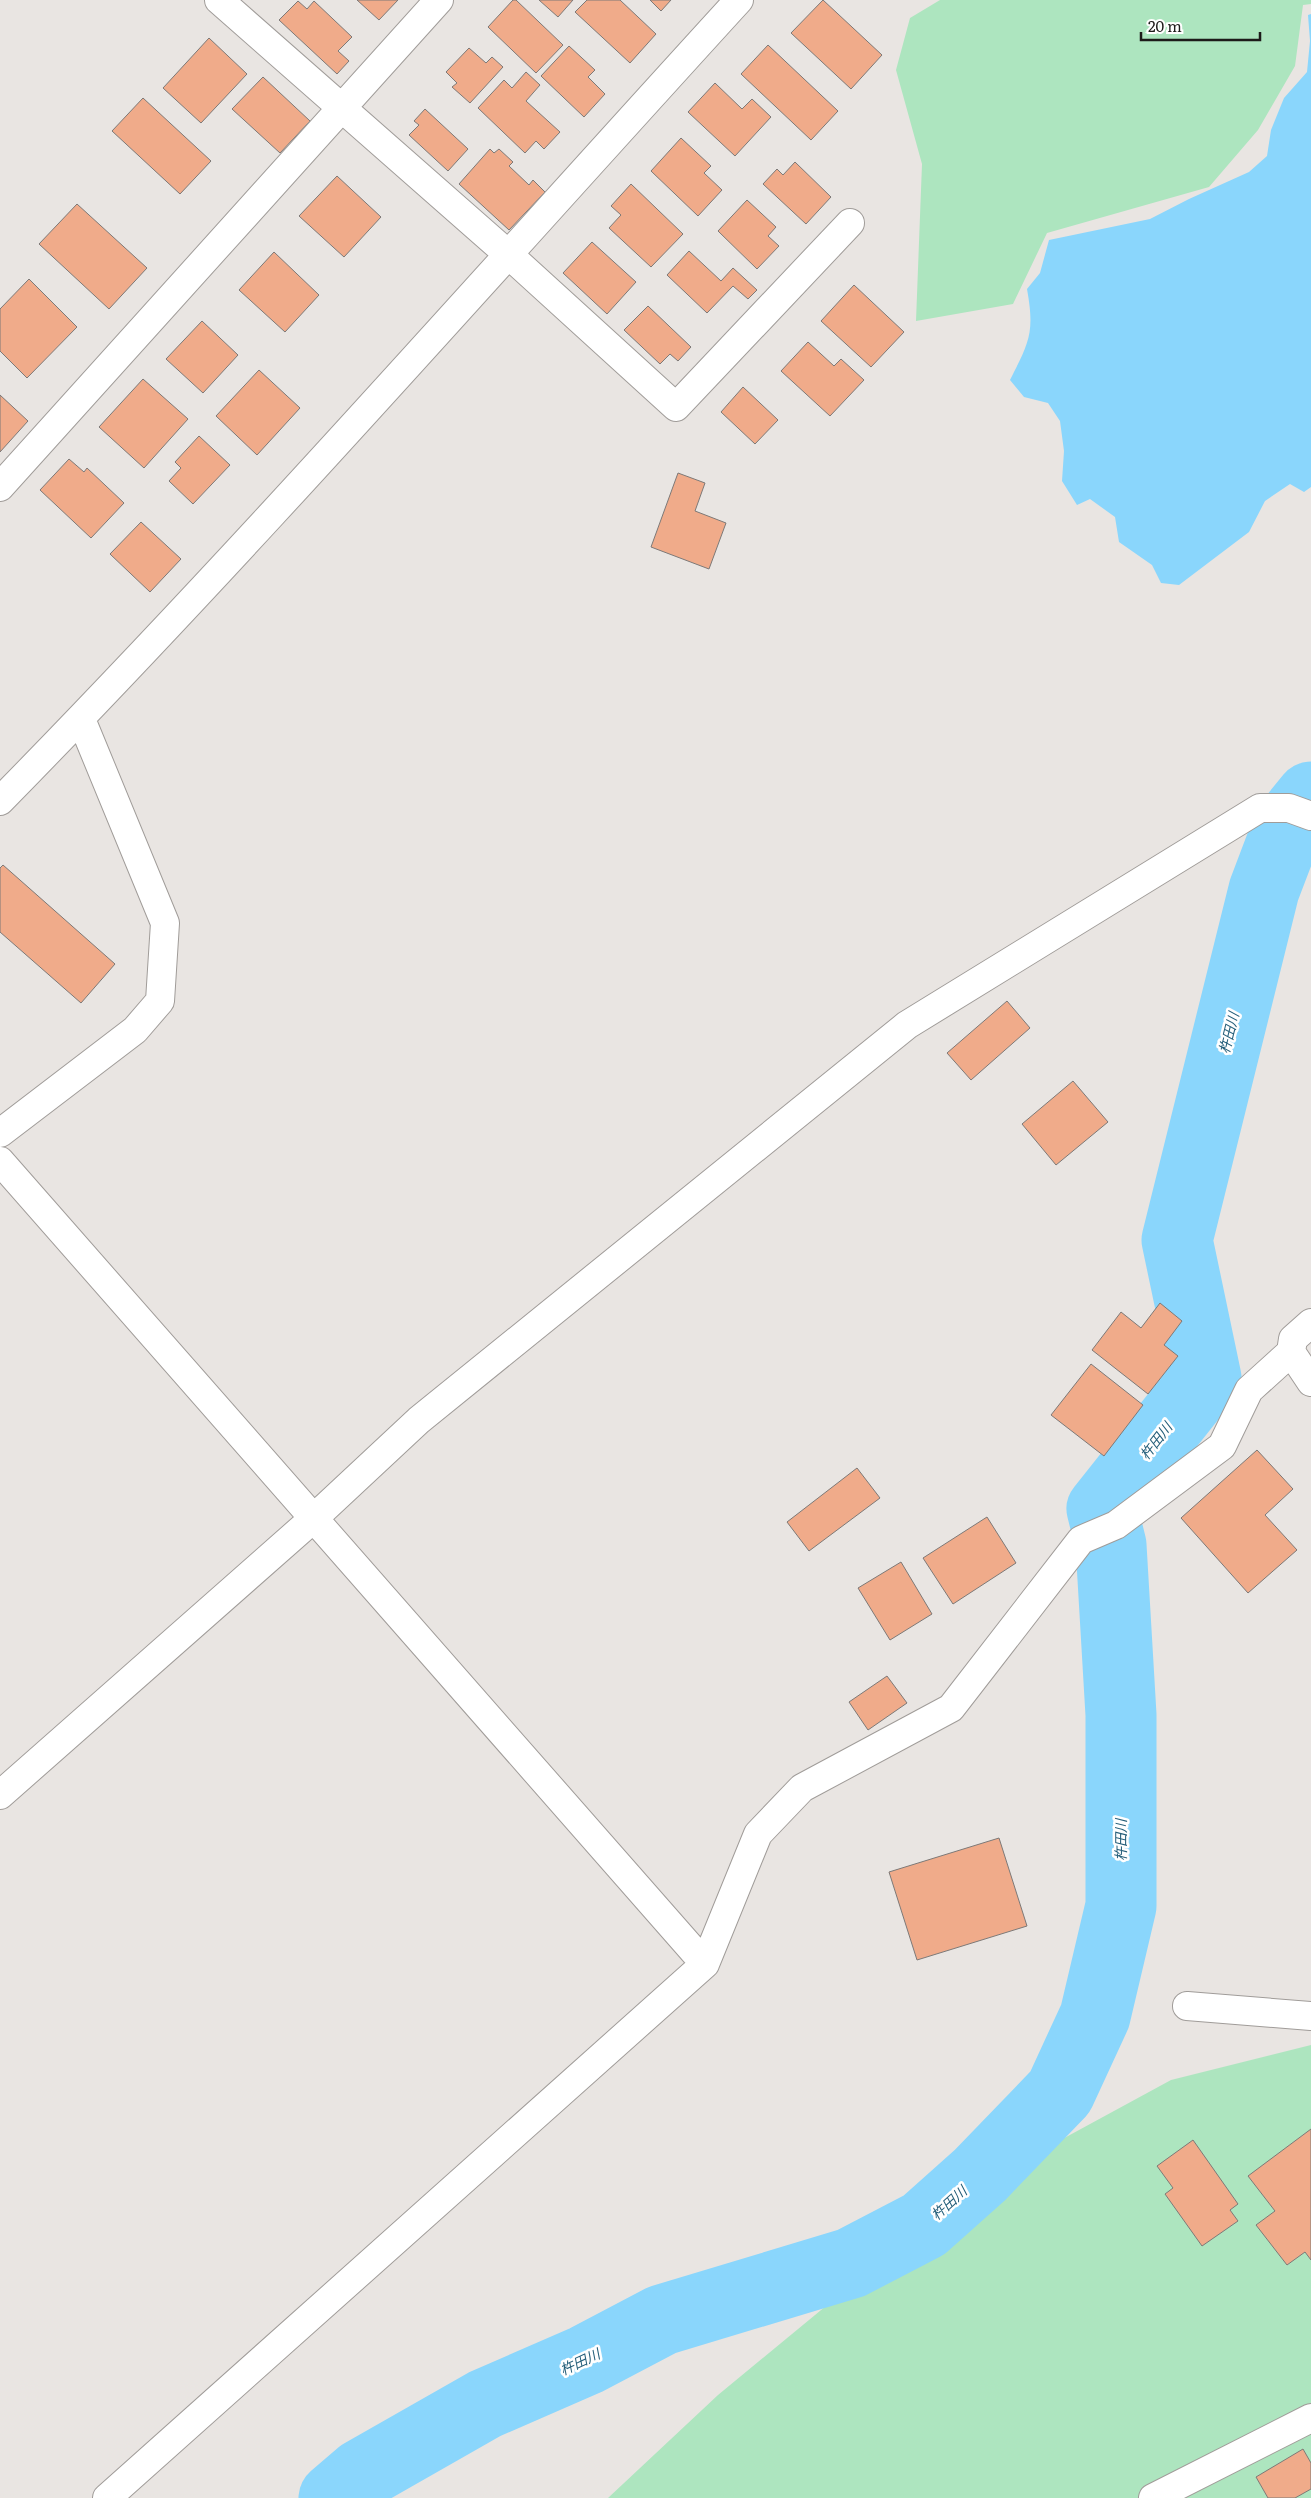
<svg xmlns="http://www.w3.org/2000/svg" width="1311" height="2498" font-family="Literata,'Noto Sans JP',serif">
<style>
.green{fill:#ade5bf}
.water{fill:#8ad6fc}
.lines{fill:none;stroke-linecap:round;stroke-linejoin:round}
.river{stroke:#8ad6fc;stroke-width:71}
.building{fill:#f0ab8a;stroke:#7d7977}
.street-casing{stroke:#a09c99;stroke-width:30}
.street{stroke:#fff;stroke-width:28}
.labels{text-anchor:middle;stroke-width:5;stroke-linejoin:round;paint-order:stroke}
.water-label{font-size:14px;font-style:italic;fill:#255f7a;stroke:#fff}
</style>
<rect width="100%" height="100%" fill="#e9e5e2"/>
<!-- green -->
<path class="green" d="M940,0h371v4l-8,1 -8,61 -37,64 -49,57 -162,46 -34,71 -97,17 6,-157 -26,-94 14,-52z
M1311,2045v453h-703l110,-103 245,-202 208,-113z"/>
<!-- water -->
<path class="water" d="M1311,14v473l-7,5 -14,-8 -25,17 -16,31 -70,53 -18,-2 -9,-18 -33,-23 -4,-25 -25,-18 -13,6 -15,-24 2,-30 -4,-30 -12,-18 -24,-6 -14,-17c19,-38 25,-47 17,-91l13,-16 9,-33 101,-21 39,-20 60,-27 18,-16 4,-26 13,-32 23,-26 3,-31 -2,-26z"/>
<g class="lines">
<!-- river -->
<path class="river" d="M334,2498l28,-24 123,-70 101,-44 76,-40 189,-57 73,-38 56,-50 80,-83 35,-76 26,-110v-191l-10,-170 -9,-36 104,-131 -29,-138 87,-350 25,-66 22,-27"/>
</g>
<!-- building -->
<path class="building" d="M357,0h41l-19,20z
M513,0h3l47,45 -27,28 -48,-46z
M539,0h34l-15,17z
M587,0h33l36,34 -26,29 -55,-51z
M650,0h21l-10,11z
M823,0l59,55 -31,34 -60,-56z
M298,1l9,8 7,-8 38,36 -14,14 11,10 -12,13 -58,-54z
M209,38l38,36 -46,49 -38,-35z
M768,45l70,66 -27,29 -70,-66z
M569,46l26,24 -7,7 17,17 -21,23 -43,-41z
M469,48l17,15 6,-6 11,10 -33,36 -18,-16 5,-4 -11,-11z
M526,72l14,13 -14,16 34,31 -16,17 -8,-8 -11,12 -47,-45 26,-28 8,8z
M263,77l47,44 -30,32 -48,-44z
M715,83l27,26 10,-10 19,18 -36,39 -47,-44z
M143,98l68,63 -31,33 -68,-63z
M425,109l43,40 -20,22 -39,-36 10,-10 -5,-4z
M681,138l30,28 -7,7 18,17 -24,26 -47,-45z
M490,149l4,4 5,-4 14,13 -4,4 20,19 4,-5 12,12 -36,38 -50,-46z
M795,162l36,35 -25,27 -43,-40 14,-15 6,6z
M337,176l44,41 -37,40 -45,-41z
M631,184l52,50 -32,33 -42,-39 12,-13 -10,-9z
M747,200l29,27 -8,9 11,10 -22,23 -39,-38z
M77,204l70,64 -38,41 -70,-65z
M592,242l44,40 -29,32 -44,-41z
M689,251l32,30 12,-13 24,22 -9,9 -15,-13 -26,27 -40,-38z
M274,252l45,43 -34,37 -46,-42z
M29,279l48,48 -50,51 -27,-27v-42z
M854,285l50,47 -33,35 -50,-46z
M648,306l43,41 -13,14 -8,-7 -10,10 -36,-34z
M202,321l36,34 -35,38 -37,-34z
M808,342l26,24 7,-7 23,21 -34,36 -49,-45z
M259,370l41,38 -43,47 -41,-39z
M143,379l45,40 -44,49 -45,-41z
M743,387l35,33 -23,24 -34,-32z
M0,395l28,26 -28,31z
M199,436l31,29 -37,39 -24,-23 12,-13 -6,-6z
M69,459l15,13 3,-4 37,35 -33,35 -51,-48z
M678,473l27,10 -10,28 31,12 -17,46 -58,-22z
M141,522l40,37 -31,33 -40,-38z
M3,865l112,99 -34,39 -81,-71v-64z
M1007,1001l23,27 -59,52 -24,-27z
M1073,1081l35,41 -52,43 -34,-41z
M1160,1303l22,18 -18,24 14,11 -30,38 -56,-44 29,-38 20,16z
M1091,1364l52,41 -39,51 -53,-41z
M1257,1450l36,39 -28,26 32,35 -49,43 -67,-75z
M857,1468l23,30 -71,53 -22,-29z
M987,1517l29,46 -63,41 -30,-46z
M901,1562l31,52 -42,26 -32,-52z
M887,1676l20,27 -39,27 -19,-28z
M999,1838l28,88 -110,34 -28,-88z
M1311,2129v131l-6,-8 -18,13 -31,-40 19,-14 -27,-35z
M1193,2140l45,64 -8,6 8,11 -36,25 -37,-52 8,-6 -16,-22z
M1303,2449l8,14v26l-16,9h-27l-12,-21z"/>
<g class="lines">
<!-- street casing -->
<g class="street-casing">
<path id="street" d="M219,0l290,255 167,152 174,-184
M0,487l439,-487
M0,801c254,-259 494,-533 739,-801
M0,1133l135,-103 25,-29 5,-78 -84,-204
M0,1161l705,803
M1291,1352l20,30
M0,1795l314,-277 105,-98 488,-395 353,-217h29l22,8
M1187,2006l124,10
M107,2498l598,-534 53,-130 44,-46 149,-80 130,-168 35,-15 106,-79 27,-56 42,-38 2,-13 18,-16
M1153,2498l158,-80"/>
</g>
<!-- street -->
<use href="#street" class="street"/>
</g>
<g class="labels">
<!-- water labels -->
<g class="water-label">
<text transform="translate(1229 1033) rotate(-76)" y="5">杵田川</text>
<text transform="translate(1156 1441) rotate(-52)" y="5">杵田川</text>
<text transform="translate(1121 1840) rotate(-90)" y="5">杵田川</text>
<text transform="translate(949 2203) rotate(-42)" y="5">杵田川</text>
<text transform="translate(580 2362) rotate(-25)" y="5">杵田川</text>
</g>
</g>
<!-- scale -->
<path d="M1141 32v8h119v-8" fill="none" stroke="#1d1b1a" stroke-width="2.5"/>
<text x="1148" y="32" font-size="15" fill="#1d1b1a" stroke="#ffffff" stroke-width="4" paint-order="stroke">20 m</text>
</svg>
